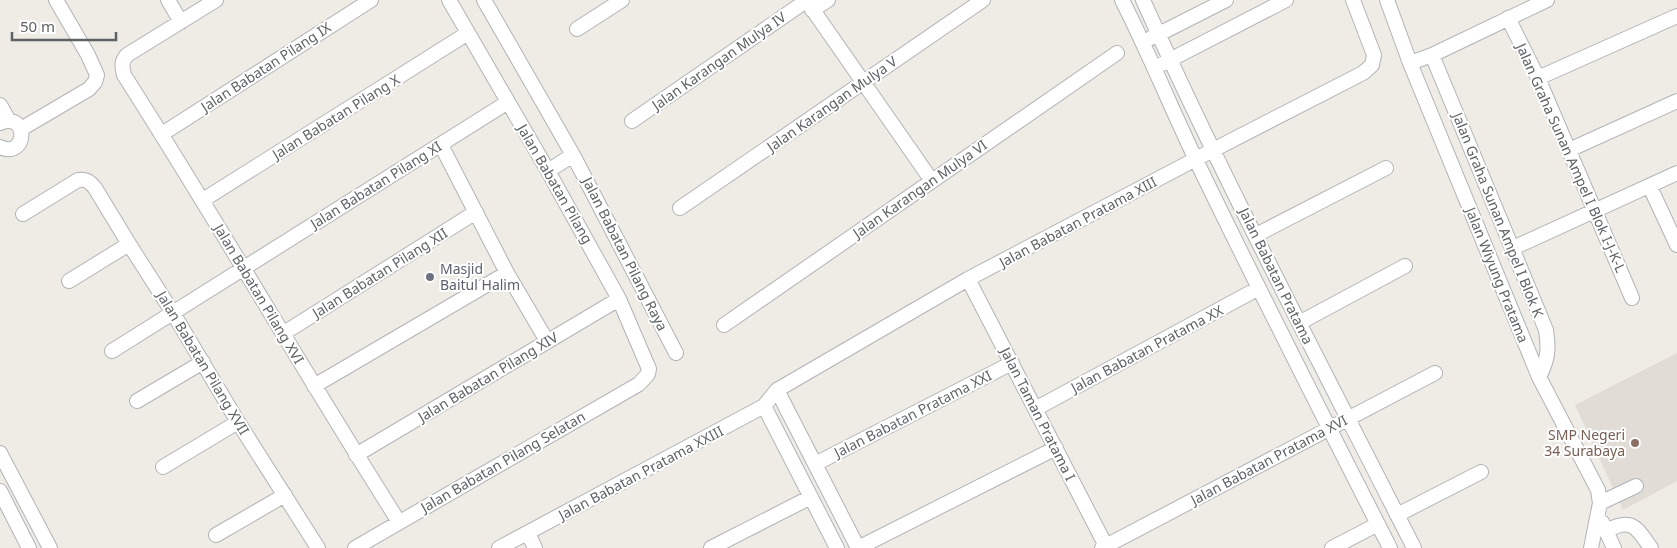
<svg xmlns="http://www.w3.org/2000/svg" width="1677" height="548" font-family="'Noto Sans',sans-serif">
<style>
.education{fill:#e2dcd6}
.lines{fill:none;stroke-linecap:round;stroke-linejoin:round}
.minor-casing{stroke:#b0b4b7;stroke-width:16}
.minor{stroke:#fff;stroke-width:14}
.worship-dot{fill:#6b7280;stroke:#fff;stroke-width:2}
.education-dot{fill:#8d6e63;stroke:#fff;stroke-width:2}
.labels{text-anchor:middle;stroke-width:4;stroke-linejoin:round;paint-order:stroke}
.street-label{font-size:14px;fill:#5d6265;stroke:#fff}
.worship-label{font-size:14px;fill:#5b616d;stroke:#fff;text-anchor:start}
.education-label{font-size:14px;fill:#785e54;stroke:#fff;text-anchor:end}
</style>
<rect width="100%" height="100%" fill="#efebe5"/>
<!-- education -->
<path class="education" d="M1677,353v128l-54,29 -48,-105z"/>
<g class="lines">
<!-- minor casing -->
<g class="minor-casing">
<path id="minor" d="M168,0l13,22
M216,0l-89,55c-6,6 -5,12 -3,20 94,147 181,299 275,447
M484,0l89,155 103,198
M806,0l126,181
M1122,0c27,53 49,108 75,162 62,129 128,258 193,386
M1143,0c83,186 179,366 271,548
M1387,0l23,63 129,314 59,113 2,13 -9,45
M812,10l16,-10
M1508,18l30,60 94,220
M577,29l45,-29
M1151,38l75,-38
M1432,55l114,275c3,20 2,29 -7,47
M1410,63l22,-8 115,-55
M1162,64l124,-64
M1538,78l139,-62
M0,105l9,16
M632,121l174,-120
M0,123c30,-12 27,37 0,24
M21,129l68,-40 6,-7 2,-7 -9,-20 -32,-55
M162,134l209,-134
M441,145l66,128 40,68
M1569,150l108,-49
M548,171l25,-16
M1650,187l27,58
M203,200l265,-167
M680,208l303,-208
M23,214l55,-34c8,-1 11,1 17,8l34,56 44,69 65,109 80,126
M1256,235l130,-67
M1513,248l164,-75
M968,279l139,269
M69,281l60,-37
M1299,323l106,-57
M724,325l393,-272
M284,333l192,-121
M112,351l396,-249
M314,386l193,-113
M777,390l81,158
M137,401l66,-39
M764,406l73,142
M1035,409l224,-121
M0,453l50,95
M356,455l263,-156
M815,464l197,-101
M163,467l75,-45
M0,491l29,57
M1600,503l36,-17
M1397,515l84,-43
M1602,522l12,26
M1606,531c26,-14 30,-4 45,17
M528,533l7,15
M216,535l69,-40
M355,548l284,-164 9,-10 1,-5 -30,-70 -71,-128 -99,-171
M499,548l265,-142 13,-16 191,-111 245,-129 150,-77 9,-8 2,-10 -21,-55
M711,548l100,-51
M858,548l198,-100
M1102,548l333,-175
M1332,548l46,-24"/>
</g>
<!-- minor -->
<use href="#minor" class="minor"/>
</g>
<!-- markers -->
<circle class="worship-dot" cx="430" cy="277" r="5"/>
<circle class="education-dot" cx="1635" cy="443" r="5"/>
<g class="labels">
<!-- street labels -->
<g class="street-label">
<text transform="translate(719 61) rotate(-35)" y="5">Jalan Karangan Mulya IV</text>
<text transform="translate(266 67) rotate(-33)" y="5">Jalan Babatan Pilang IX</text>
<text transform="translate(832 104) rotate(-35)" y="5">Jalan Karangan Mulya V</text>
<text transform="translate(336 117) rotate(-32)" y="5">Jalan Babatan Pilang X</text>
<text transform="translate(1571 158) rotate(66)" y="5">Jalan Graha Sunan Ampel I Blok I-J-K-L</text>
<text transform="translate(555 184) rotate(60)" y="5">Jalan Babatan Pilang</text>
<text transform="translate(376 185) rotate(-32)" y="5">Jalan Babatan Pilang XI</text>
<text transform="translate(920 189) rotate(-35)" y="5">Jalan Karangan Mulya VI</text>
<text transform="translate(1498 215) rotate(68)" y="5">Jalan Graha Sunan Ampel I Blok K</text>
<text transform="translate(1078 222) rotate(-28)" y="5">Jalan Babatan Pratama XIII</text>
<text transform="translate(625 254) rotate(63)" y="5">Jalan Babatan Pilang Raya</text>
<text transform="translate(380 273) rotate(-32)" y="5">Jalan Babatan Pilang XII</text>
<text transform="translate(1497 275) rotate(68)" y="5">Jalan Wiyung Pratama</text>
<text transform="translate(1276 276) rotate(64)" y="5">Jalan Babatan Pratama</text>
<text transform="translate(259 294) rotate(59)" y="5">Jalan Babatan Pilang XVI</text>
<text transform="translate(1147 349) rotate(-28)" y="5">Jalan Babatan Pratama XX</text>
<text transform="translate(203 363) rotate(59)" y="5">Jalan Babatan Pilang XVII</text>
<text transform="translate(488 377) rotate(-31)" y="5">Jalan Babatan Pilang XIV</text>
<text transform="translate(913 414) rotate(-27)" y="5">Jalan Babatan Pratama XXI</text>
<text transform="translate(1038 414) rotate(63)" y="5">Jalan Taman Pratama I</text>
<text transform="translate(1269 460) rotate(-28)" y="5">Jalan Babatan Pratama XVI</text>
<text transform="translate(503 462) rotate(-30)" y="5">Jalan Babatan Pilang Selatan</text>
<text transform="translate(641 473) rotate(-28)" y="5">Jalan Babatan Pratama XXIII</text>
</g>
<!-- worship labels -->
<g class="worship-label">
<text x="440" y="274">Masjid<tspan x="440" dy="16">Baitul Halim</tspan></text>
</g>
<!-- education labels -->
<g class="education-label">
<text x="1625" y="440">SMP Negeri<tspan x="1625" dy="16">34 Surabaya</tspan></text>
</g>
</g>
<!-- scale -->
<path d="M12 32v8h104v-8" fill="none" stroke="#5d6265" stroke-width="2.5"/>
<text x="20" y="32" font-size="15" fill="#5d6265" stroke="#ffffff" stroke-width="4" paint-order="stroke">50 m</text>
</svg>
